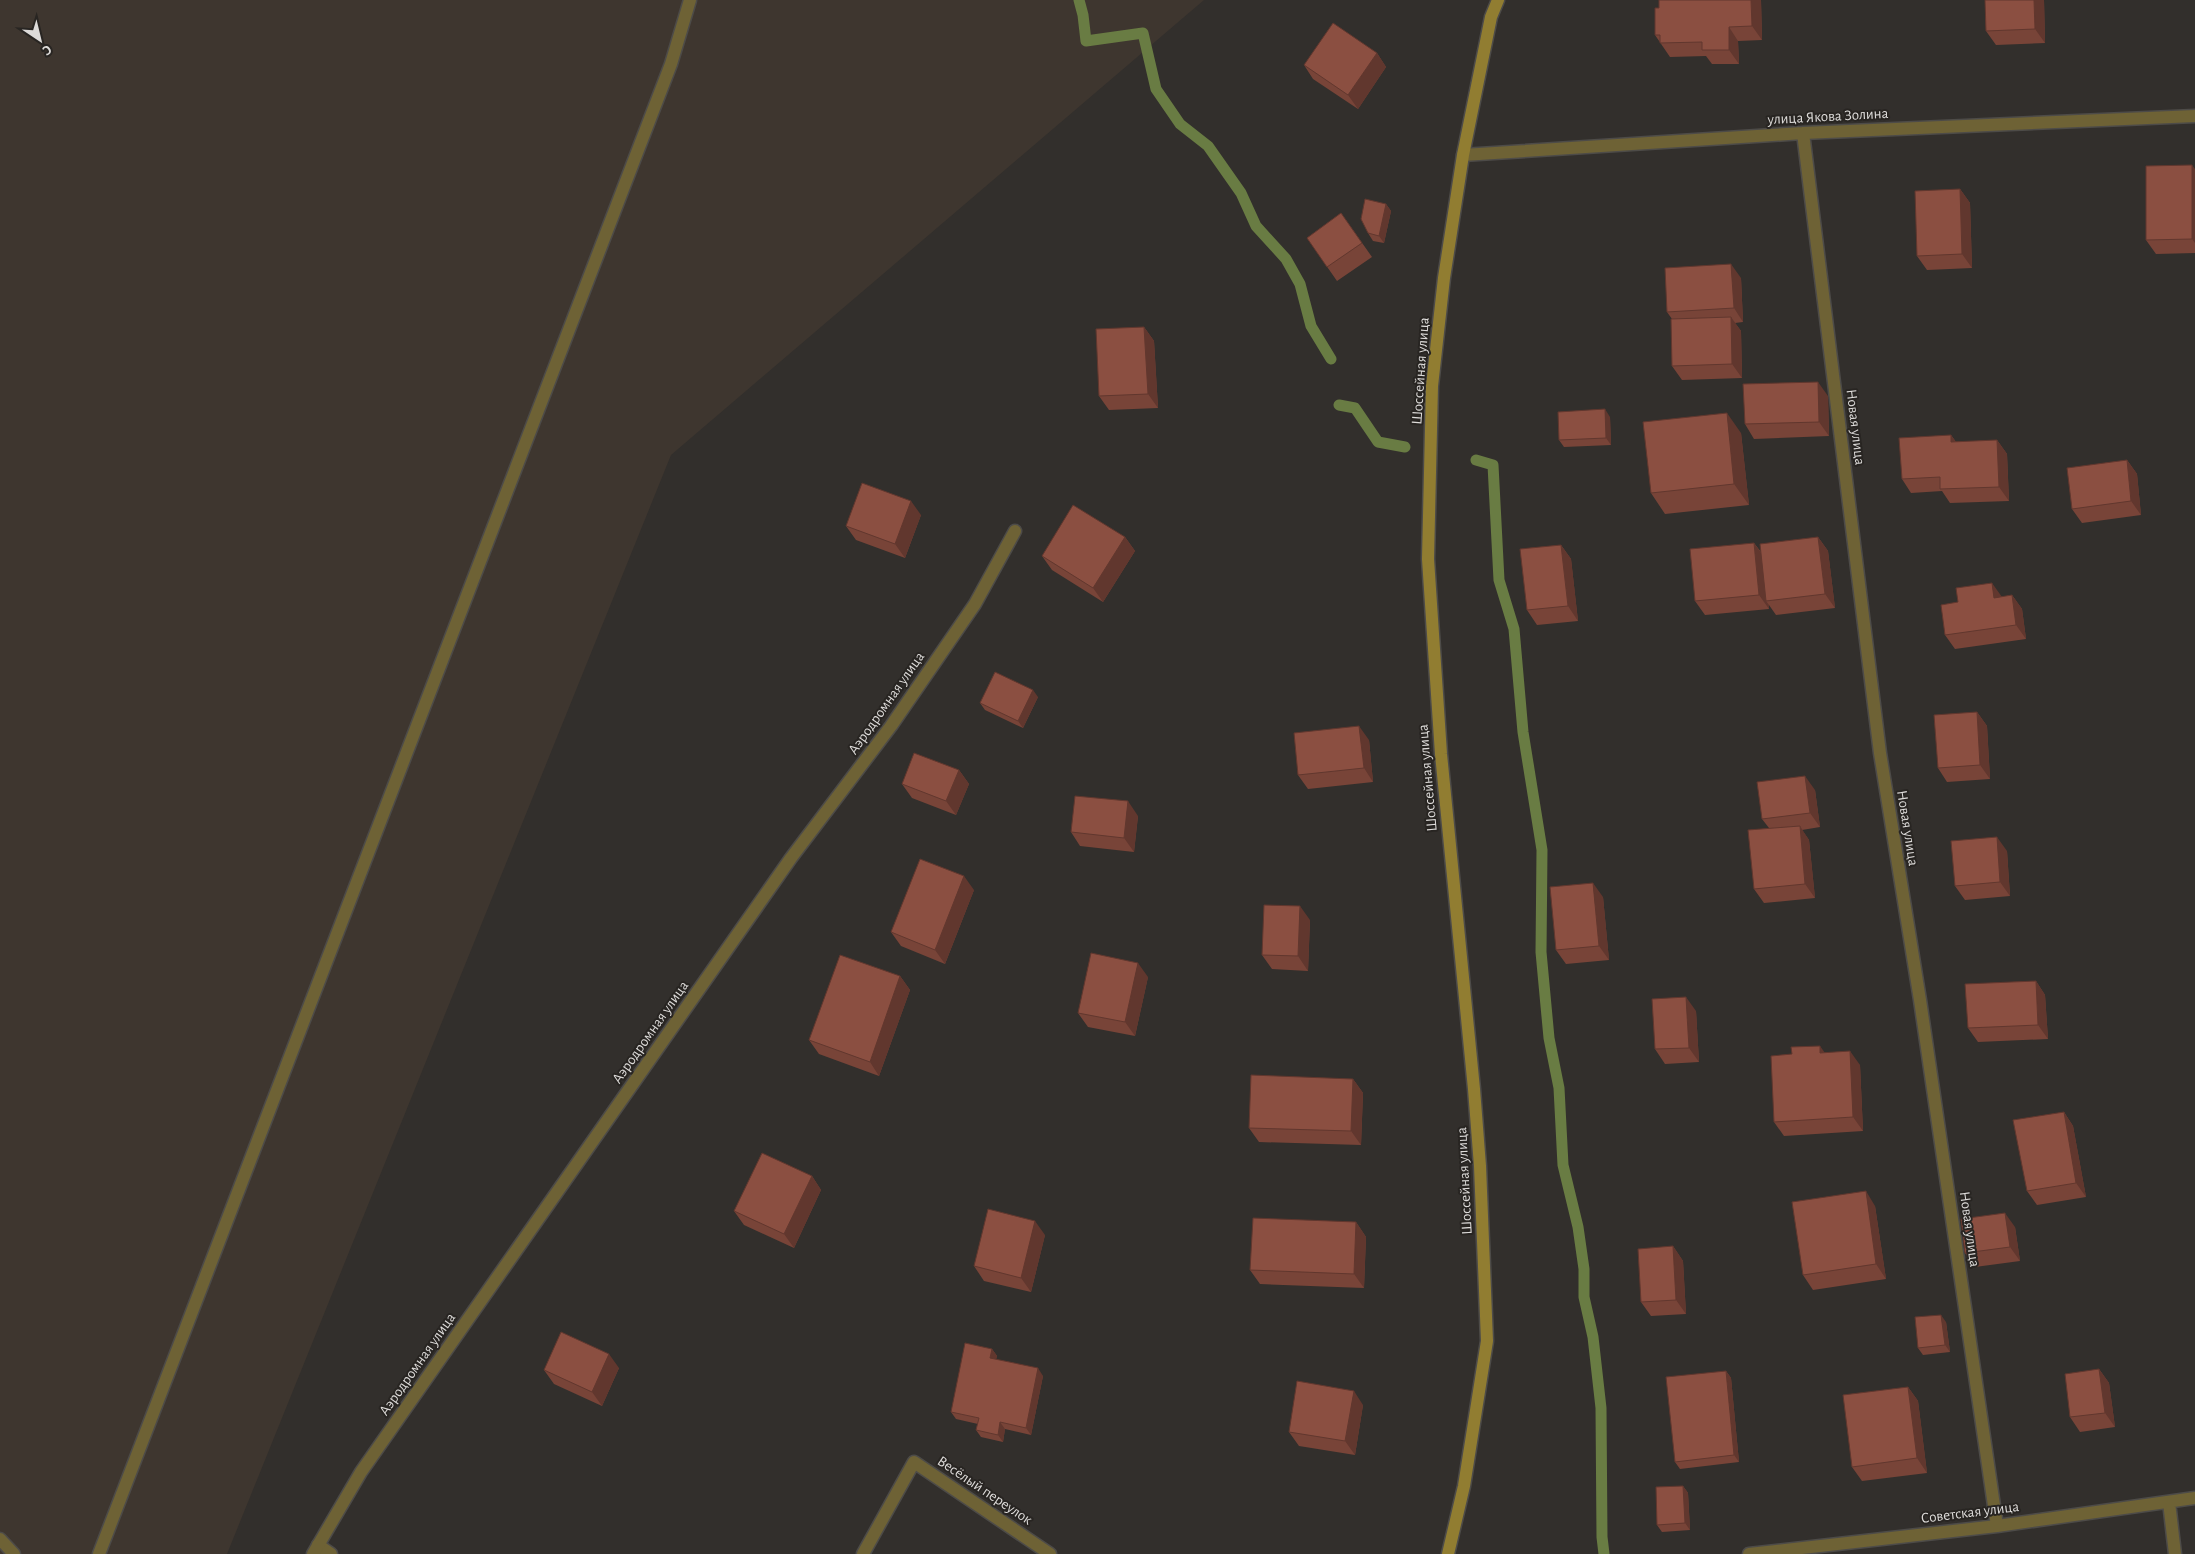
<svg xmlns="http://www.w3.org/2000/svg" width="2195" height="1554" font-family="'Alegreya Sans',sans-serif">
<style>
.built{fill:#3e362f}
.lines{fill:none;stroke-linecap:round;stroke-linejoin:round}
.stream{stroke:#697c43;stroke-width:11}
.lane-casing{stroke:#4d4b48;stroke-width:15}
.street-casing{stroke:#4d4b48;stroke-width:15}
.secondary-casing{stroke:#4d4b48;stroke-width:15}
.lane{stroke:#6e6235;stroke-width:12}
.street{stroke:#6e6235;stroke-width:12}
.secondary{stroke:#917d31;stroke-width:12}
.wall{fill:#784438}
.shaded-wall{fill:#61372e}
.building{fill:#8b4f41;stroke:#61372e}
.labels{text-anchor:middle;stroke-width:4;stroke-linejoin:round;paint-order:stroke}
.street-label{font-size:15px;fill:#dddbd9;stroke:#282522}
</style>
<rect width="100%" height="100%" fill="#322f2c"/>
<!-- built -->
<path class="built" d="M0,0h1204l-533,455 -444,1099h-227z"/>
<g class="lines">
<!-- stream -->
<path class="stream" d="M1079,0l4,15 3,26 57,-8 13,56 24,35 28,22 33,47 15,33 30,33 14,25 11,42 20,33
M1339,405l16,3 23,34 27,5
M1476,460l17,5 6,115 15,49 9,103 19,118 -1,102 8,86 10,50 4,77 15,62 6,42v28l9,40 8,71 1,129 2,17"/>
<!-- lane casing -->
<g class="lane-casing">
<path id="lane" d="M0,1539l14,15
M318,1545l13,9
M99,1554l572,-1490 19,-64"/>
</g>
<!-- street casing -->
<g class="street-casing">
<path id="street" d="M1803,133l77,620 40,247 77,526
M1463,155l340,-22 392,-17
M2169,1502l6,52
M313,1554l48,-82 430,-614 100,-132 84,-122 40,-73
M863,1554l51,-92 136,92
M1749,1554l248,-28 198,-28"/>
</g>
<!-- secondary casing -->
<g class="secondary-casing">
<path id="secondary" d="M1448,1554l16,-68 23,-145 -7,-175 -6,-77 -33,-335 -13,-195 4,-173 12,-108 19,-123 28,-138 7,-17"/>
</g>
<!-- lane -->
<use href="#lane" class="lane"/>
<!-- street -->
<use href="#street" class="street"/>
<!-- secondary -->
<use href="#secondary" class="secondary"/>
</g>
<!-- wall -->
<path class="wall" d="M1659,0h102l1,40 -24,1 1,23h-27l-6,-8 -36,1 -15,-22 4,-27z
M1985,0h59l1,43 -49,2 -10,-14z
M1377,53l9,14 -28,42 -45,-30 -9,-14z
M2195,169v84l-39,1 -10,-14z
M1960,189l10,14 2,65 -45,2 -10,-14z
M1386,204l5,7 -7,32 -11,-2 -5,-8z
M1341,213l31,44 -35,24 -30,-43z
M1741,278l2,44 -8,1 6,8 1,47 -60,2 -10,-14v-47l-5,-7z
M1144,327l10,14 4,67 -49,2 -10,-14z
M1828,396l1,40 -75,3 -9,-15z
M1610,417l1,28 -47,2 -5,-7z
M1741,433l8,72 -84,9 -14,-21z
M1951,435l5,7 41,-2 10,14 2,47 -59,2 -8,-12 -31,2 -9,-14z
M2127,460l10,14 4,41 -59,8 -10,-14z
M921,515l-16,43 -49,-18 -10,-14z
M1125,537l10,14 -32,51 -51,-32 -10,-14z
M1818,537l10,14 7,57 -59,7 -7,-10v4l-64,6 -10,-14 59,-58 7,9z
M1561,545l10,14 7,62 -41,4 -10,-15z
M2012,595l10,14 4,30 -71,10 -10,-14 56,-38z
M1038,697l-15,31 -38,-18 -5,-7z
M1977,712l10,14 3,53 -43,3 -9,-14z
M1369,740l4,42 -65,7 -10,-14z
M959,770l10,14 -13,31 -44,-17 -10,-14z
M1815,790l5,37 -18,3 7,10 6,58 -51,5 -10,-14 15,-61 -7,-9z
M1138,816l-4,36 -54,-6 -9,-14z
M2007,851l3,45 -45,4 -10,-14z
M974,890l-29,74 -44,-18 -10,-14z
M1603,897l6,63 -43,4 -10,-14z
M1310,920l-2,51 -36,-2 -10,-14z
M900,976l10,14 -31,86 -60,-22 -10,-14z
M1148,977l-13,59 -47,-9 -10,-14z
M2036,981l9,14 3,44 -70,3 -10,-14z
M1696,1011l3,51 -34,2 -10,-15z
M1825,1053l35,12 3,66 -79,5 -10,-14z
M1353,1079l10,14 -2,52 -102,-3 -10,-14z
M2064,1112l9,14 13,71 -49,8 -10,-14z
M812,1176l9,14 -27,58 -50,-23 -10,-14z
M1875,1206l11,73 -73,11 -10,-15z
M1356,1222l10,15 -2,51 -104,-4 -10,-14z
M2015,1227l5,34 -45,6 -10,-14z
M1045,1235l-14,57 -47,-11 -10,-15z
M1673,1246l10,15 3,53 -35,2 -10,-14z
M1946,1322l4,30 -27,3 -5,-7z
M992,1349l5,7 -1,3 47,17 -12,59 -26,-6 -2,13 -22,-5 -5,-7 2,-6 -22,-5 -5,-7z
M619,1368l-17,38 -48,-22 -10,-14z
M2099,1369l10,14 6,44 -35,5 -10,-15z
M1726,1371l5,7 8,84 -59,7 -5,-7z
M1908,1387l10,14 9,72 -65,8 -10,-14z
M1363,1405l-8,50 -56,-9 -10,-14z
M1683,1486l5,7 2,37 -28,2 -5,-7z"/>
<!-- shaded-wall -->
<path class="shaded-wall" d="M1751,0h10l1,40 -10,-14z
M2034,0h10l1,43 -10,-14z
M1729,27l9,14 1,23 -10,-14z
M1377,53l9,14 -28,42 -10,-14z
M2192,165l3,4v74l-3,-4z
M1960,189l10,14 2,65 -10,-14z
M1386,204l5,7 -7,32 -5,-7z
M1731,264l10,14 2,44 -9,-14z
M1731,317l10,14 1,47 -10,-14z
M1144,327l10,14 4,67 -10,-14z
M1818,382l10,14 1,40 -10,-14z
M1605,409l5,8 1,28 -5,-7z
M1727,413l14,20 8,72 -15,-21z
M1951,435l10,14 -10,-7z
M1997,440l10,14 2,47 -10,-14z
M2127,460l10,14 4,41 -10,-14z
M911,501l10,14 -16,43 -10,-14z
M1125,537l10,14 -32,51 -10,-14z
M1818,537l10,14 7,57 -10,-14z
M1754,543l10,14 2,44 3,4v4l-10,-14z
M1561,545l10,14 7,62 -10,-15z
M1992,583l10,14 -8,1z
M2012,595l10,14 4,30 -10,-14z
M1033,690l5,7 -15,31 -5,-7z
M1977,712l10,14 3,53 -10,-14z
M1359,726l10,14 4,42 -9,-14z
M959,770l10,14 -13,31 -10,-14z
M1805,776l10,14 5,37 -10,-14z
M1128,801l10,15 -4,36 -10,-14z
M1800,826l9,14 6,58 -10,-14z
M1997,837l10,14 3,45 -10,-14z
M964,876l10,14 -29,74 -10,-14z
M1593,883l10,14 6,63 -10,-14z
M1300,906l10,14 -2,51 -10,-15z
M1138,963l10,14 -13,59 -10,-14z
M900,976l10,14 -31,86 -9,-14z
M2036,981l9,14 3,44 -10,-14z
M1686,997l10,14 3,51 -10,-14z
M1820,1046l10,14 -10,-7z
M1850,1051l10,14 3,66 -10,-14z
M1353,1079l10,14 -2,52 -10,-14z
M2064,1112l9,14 13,71 -10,-14z
M812,1176l9,14 -27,58 -10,-14z
M1866,1191l9,15 11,73 -10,-15z
M2005,1213l10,14 5,34 -10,-14z
M1035,1221l10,14 -14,57 -10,-14z
M1356,1222l10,15 -2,51 -10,-14z
M1673,1246l10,15 3,53 -10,-14z
M1941,1315l5,7 4,30 -5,-7z
M992,1349l5,7 -2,9 -5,-7z
M609,1354l10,14 -17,38 -10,-14z
M1038,1368l5,8 -12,59 -5,-7z
M2099,1369l10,14 6,44 -10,-14z
M1726,1371l5,7 8,84 -5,-7z
M1908,1387l10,14 9,72 -10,-15z
M1354,1391l9,14 -8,50 -10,-14z
M1000,1422l5,7 -2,13 -5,-7z
M1683,1486l5,7 2,37 -5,-7z"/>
<!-- building -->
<path class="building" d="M1659,0h92l1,26 -23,1v23h-27v-8l-42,1v-8h-5v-27h4z
M1985,0h49l1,29 -49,2z
M1333,23l44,30 -29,42 -44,-30z
M2192,165v74l-46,1v-74z
M1960,189l2,65 -45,2 -2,-65z
M1365,199l21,5 -7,32 -11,-3 -7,-14z
M1341,213l21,30 -35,24 -20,-29z
M1731,264l3,44 -67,4 -2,-44z
M1731,317l1,47 -60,2 -1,-47z
M1144,327l4,67 -49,2 -3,-67z
M1818,382l1,40 -74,2 -2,-40z
M1605,409l1,29 -47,2 -1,-28z
M1727,413l7,71 -83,9 -8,-71z
M1951,435v7l46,-2 2,47 -59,2v-12l-38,2 -3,-41z
M2127,460l4,41 -59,8 -5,-41z
M862,483l49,18 -16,43 -49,-18z
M1073,505l52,32 -32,51 -51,-32z
M1818,537l7,57 -59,7 -6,-57z
M1754,543l5,52 -64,6 -5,-52z
M1561,545l7,61 -41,4 -7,-61z
M1992,583l2,15 18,-3 4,30 -71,10 -4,-30 17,-3 -2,-14z
M995,672l38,18 -15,31 -38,-18z
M1977,712l3,53 -42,3 -4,-53z
M1359,726l5,42 -66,7 -4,-42z
M914,753l45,17 -13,31 -44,-17z
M1805,776l5,37 -48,6 -5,-37z
M1075,796l53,5 -4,37 -53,-6z
M1800,826l5,58 -51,5 -6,-59z
M1997,837l3,45 -45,4 -4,-45z
M920,859l44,17 -29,74 -44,-18z
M1593,883l6,63 -43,4 -6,-63z
M1264,905l36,1 -2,50 -36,-1z
M1091,953l47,10 -13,59 -47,-9z
M840,955l60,21 -30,86 -61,-22z
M2036,981l2,44 -70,3 -3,-44z
M1686,997l3,51 -34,1 -3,-50z
M1820,1046v7l30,-2 3,66 -79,5 -3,-66 21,-2 -1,-7z
M1251,1075l102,4 -2,52 -102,-3z
M2064,1112l12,71 -49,8 -14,-71z
M762,1153l50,23 -28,58 -50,-23z
M1866,1191l10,73 -73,11 -11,-73z
M988,1209l47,12 -14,57 -47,-12z
M2005,1213l5,34 -45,6 -4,-34z
M1253,1218l103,4 -2,52 -104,-4z
M1673,1246l3,54 -35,2 -3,-53z
M1941,1315l4,30 -27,3 -3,-31z
M561,1332l48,22 -17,38 -48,-22z
M965,1343l27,6 -2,9 48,10 -12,60 -26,-6 -2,13 -22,-5 3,-12 -28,-6z
M2099,1369l6,44 -35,4 -5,-43z
M1726,1371l8,84 -59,7 -9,-85z
M1297,1381l57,10 -9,50 -56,-9z
M1908,1387l9,71 -65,9 -9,-72z
M1683,1486l2,37 -28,2 -1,-38z"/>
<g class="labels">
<!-- street labels -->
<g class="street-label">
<text transform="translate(1828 116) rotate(-3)" y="5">улица Якова Золина</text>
<text transform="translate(1420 371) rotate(-86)" y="5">Шоссейная улица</text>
<text transform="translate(1856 427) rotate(83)" y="5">Новая улица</text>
<text transform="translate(886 703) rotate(-55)" y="5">Аэродромная улица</text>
<text transform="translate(1427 778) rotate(-95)" y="5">Шоссейная улица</text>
<text transform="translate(1908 828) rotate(81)" y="5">Новая улица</text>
<text transform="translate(650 1032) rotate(-55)" y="5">Аэродромная улица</text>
<text transform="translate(1464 1181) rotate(-93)" y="5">Шоссейная улица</text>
<text transform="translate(1970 1229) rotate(82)" y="5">Новая улица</text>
<text transform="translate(417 1364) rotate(-55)" y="5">Аэродромная улица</text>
<text transform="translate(985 1490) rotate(34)" y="5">Весёлый переулок</text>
<text transform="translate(1970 1512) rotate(-7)" y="5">Советская улица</text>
</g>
</g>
<!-- north arrow -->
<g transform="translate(40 40) rotate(145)" stroke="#282522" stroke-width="4" paint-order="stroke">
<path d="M0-4L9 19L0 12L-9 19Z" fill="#dddbd9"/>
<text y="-8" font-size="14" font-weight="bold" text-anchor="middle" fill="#dddbd9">С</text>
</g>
</svg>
